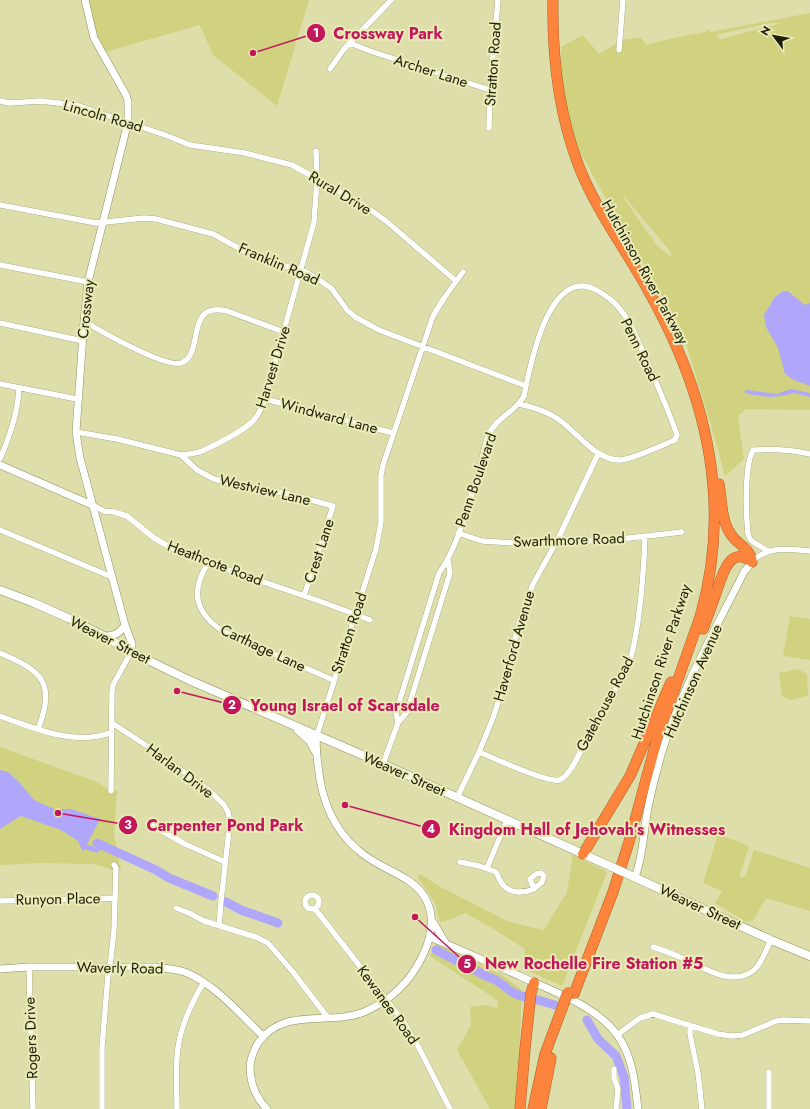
<svg xmlns="http://www.w3.org/2000/svg" width="810" height="1109" font-family="Jost,sans-serif">
<style>
.green{fill:#d1d27f;fill-rule:evenodd}
.water{fill:#b0a7fa}
.lines{fill:none;stroke-linecap:round;stroke-linejoin:round}
.canal{stroke:#b0a7fa;stroke-width:5}
.river{stroke:#b0a7fa;stroke-width:9}
.minor-casing{stroke:#8e8f5d;stroke-width:6}
.tertiary-casing{stroke:#8e8f5d;stroke-width:8}
.secondary-casing{stroke:#8e8f5d;stroke-width:9}
.motorway-casing{stroke:#ae602a;stroke-width:11}
.minor{stroke:#fff;stroke-width:5.5}
.tertiary{stroke:#fff;stroke-width:7}
.secondary{stroke:#fff;stroke-width:8}
.motorway{stroke:#fc843c;stroke-width:10}
.secondary-bridge-casing{stroke:#8e8f5d;stroke-width:9;stroke-linecap:butt}
.motorway-bridge-casing{stroke:#ae602a;stroke-width:11;stroke-linecap:butt}
.secondary-bridge{stroke:#fff;stroke-width:8}
.motorway-bridge{stroke:#fc843c;stroke-width:10}
.labels{text-anchor:middle;stroke-width:4;stroke-linejoin:round;paint-order:stroke}
.street-label{font-size:15px;fill:#1d1d09;stroke:#eaebb6}
.leader{fill:none;stroke:#c2185b;stroke-width:1.5}
.callout-dot{fill:#c2185b;stroke:#eaebb6;stroke-width:1.5}
.mark-label{font-size:12px;text-anchor:middle;font-weight:bold;fill:#fff}
.callout-label{font-size:16px;text-anchor:middle;font-weight:bold;fill:#c2185b;stroke:#eaebb6;stroke-width:4;stroke-linejoin:round;paint-order:stroke}
</style>
<rect width="100%" height="100%" fill="#dddea9"/>
<!-- green -->
<path class="green" d="M87,0h222l-32,106 -64,-51 -13,-30 -95,27 -11,-23z
M810,13v397l-64,-1 -8,7 6,43 -19,17 -13,-48 -29,-94 -106,-187 -4,-12 -15,-63 3,-1v-24l22,-12 16,19 23,-14 19,-3 5,8 32,-8 28,-5 1,-3 4,3 5,-1zM770,23h12l-61,16 -6,-4zM623,195l47,56 2,6 -15,-11 -32,-46z
M790,616l20,3v41l-27,-4z
M799,669l8,6 1,21 -18,4 -8,-4 -3,-23z
M0,747l97,35 14,9 6,-1 -3,45 7,37 -28,-8 -52,-1 -41,2z
M718,834l31,12 -10,31h6l9,-27 56,18v43l-44,-13 -13,23 -7,1 -31,-19 7,-12 -19,-8z
M573,855l34,17 -45,114 -40,-18 3,-19 -33,-21 -27,-15 -13,6 -12,3 -5,-19 -17,-25 2,-4 19,12 70,36 35,8 23,-38z
M436,944l64,30 22,16 -5,119h-27l-33,-59 14,-25 -1,-18 14,-2 14,3 -1,-8 -67,-44z"/>
<!-- water -->
<path class="water" d="M783,291h5l14,12 4,2 4,-2v83l-16,-6 -9,-6 -7,-26 -12,-21 -2,-12 11,-18z
M791,389l19,4v4l-16,-4 -13,3 -11,1 -22,-3 -4,-2 3,-2 30,4z
M0,770l8,2 12,11 14,17 20,9h17l29,10 -17,33 -5,-11 -17,-11 -40,-14 -21,13z"/>
<g class="lines">
<!-- canal -->
<path class="canal" d="M86,847l11,3 4,-5"/>
<!-- river -->
<path class="river" d="M97,843l59,27 13,8 44,18
M226,902l15,8 37,13
M436,950l50,26c18,5 20,17 39,21
M534,999l21,6
M587,1020l11,19 18,17 8,21 3,32"/>
<!-- minor casing -->
<g class="minor-casing">
<path id="minor" d="M350,43l20,8 120,39
M619,50l4,-50
M330,69l14,-20 47,-49
M0,101l9,2 31,-2 36,4 89,30 25,10 55,8 47,12 73,41 21,15 70,60
M489,128l1,-38 8,-90
M0,205l96,18 48,-5 12,1 57,15 40,22 55,17 10,6 14,10 15,21 8,7 24,13 147,56
M0,265l88,17
M84,321c16,10 81,47 97,42 25,-9 2,-62 46,-52l57,21
M0,323l83,18
M0,384l77,15
M265,399l128,34
M76,432l41,7 64,16c7,-1 14,-1 21,-4 13,-6 41,-20 51,-30 5,-5 8,-12 11,-19l50,-180 3,-43 -1,-28
M181,455l16,15 17,9 40,10 31,4 48,13 -29,90
M0,459c10,-23 18,-46 19,-71
M92,505l12,6 10,1 13,4 27,22 23,13 31,12 114,39 48,18
M0,530l112,47
M458,533l24,8 32,2h21l29,-4 25,2 22,-1 71,-8
M767,551c-7,-7 -17,-7 -19,-17 -2,-21 -4,-66 5,-84 19,-1 39,0 57,4
M752,562c16,-17 37,-13 58,-11
M208,563c-18,29 -13,50 16,69l109,48
M0,653c42,18 56,29 38,76
M0,716c34,12 76,31 112,16
M112,723l32,21 65,46 15,15 4,7 2,9 -9,80 -2,25
M398,723l-2,-11 43,-139c21,-29 31,-76 42,-110 2,-9 4,-18 7,-27 8,-19 27,-23 36,-40 6,-30 25,-134 74,-105 7,4 16,10 21,17 13,15 19,34 27,51 11,25 22,50 31,76l-2,5c-15,6 -39,18 -54,20 -24,2 -44,-28 -63,-41 -12,-8 -25,-12 -39,-15
M317,735l59,-186 5,-27v-47l2,-10 50,-149 11,-18 19,-26
M479,752c14,6 68,31 80,28 13,-4 25,-37 30,-48 10,-22 27,-39 36,-60 8,-16 10,-33 13,-51 4,-28 6,-56 7,-85
M383,764l15,-41 9,-11 43,-139 -2,-13
M111,791l1,-100 1,-6 18,-33
M457,798l22,-46 14,-34 10,-31 16,-65 14,-38 25,-45 40,-85
M153,826l32,18 40,18
M460,862l19,4 17,6c2,4 4,10 8,14 7,8 21,7 30,3
M487,868l20,-48
M541,873l3,3 -2,6 -8,7 -4,-10 6,-5z
M305 902a7 7 0 1 1 14 0a7 7 0 1 1-14 0Z
M0,901l115,-3
M176,908l13,5 15,8 52,16 12,6 25,29 35,46
M315,909l88,112 15,25 32,63
M653,947c10,3 20,7 29,11 20,9 51,30 72,12 8,-7 12,-20 17,-30
M29,967l4,142
M690,1025v9l8,39 4,36
M617,1035l23,-17 13,-4 65,20 13,2 12,-1 33,-14 7,-1 27,1
M614,1069v9l4,11 -2,20
M769,1072v37
M102,1109v-62l6,-72 2,-8 4,-37 2,-62 -2,-3
M177,1109c0,-20 -2,-42 1,-61 3,-24 14,-46 26,-66"/>
</g>
<!-- tertiary casing -->
<g class="tertiary-casing">
<path id="tertiary" d="M85,0l9,38 32,57 2,6v21l-40,160 -4,39 -8,111 4,26 45,167 7,19 -1,8
M0,465l92,40
M104,636c10,0 15,-2 21,-11
M635,877c7,-18 8,-37 11,-57 3,-22 9,-43 15,-65 19,-64 53,-123 83,-183l8,-10
M433,922l12,20
M430,937c30,13 60,26 90,39 33,16 76,29 98,60 15,22 17,47 20,73
M0,969l29,-2h125c11,1 21,2 31,5 31,13 55,42 78,64
M267,1109c-12,-12 -17,-26 -17,-43 1,-9 4,-16 8,-23 26,-37 71,-17 106,-31 25,-11 45,-29 57,-53 14,-27 17,-58 -12,-78 -16,-11 -36,-17 -51,-31 -26,-22 -37,-52 -40,-85 -1,-10 -3,-20 -1,-30"/>
</g>
<!-- secondary casing -->
<g class="secondary-casing">
<path id="secondary" d="M0,590l32,12 36,16 36,18 27,16 58,28 194,84 229,103
M298,730l12,11 6,11
M623,872l148,68 39,16"/>
</g>
<!-- motorway casing -->
<g class="motorway-casing">
<path id="motorway" d="M553,0c-1,57 5,111 25,164 17,45 47,84 70,126 58,102 85,213 52,327l-43,122 -28,103 -16,50 -39,102
M719,484c3,16 2,35 11,49 7,12 20,14 22,29
M703,629c4,-11 8,-22 12,-33 6,-16 13,-53 37,-34
M583,854l47,-78 41,-94
M520,1109l5,-60 6,-56 3,-10
M533,1109l12,-55 19,-51
M541,1109l10,-51"/>
</g>
<!-- minor -->
<use href="#minor" class="minor"/>
<!-- tertiary -->
<use href="#tertiary" class="tertiary"/>
<!-- secondary -->
<use href="#secondary" class="secondary"/>
<!-- motorway -->
<use href="#motorway" class="motorway"/>
<!-- secondary-bridge casing -->
<g class="secondary-bridge-casing">
<path id="secondary-bridge" d="M612,867l11,5"/>
</g>
<!-- motorway-bridge casing -->
<g class="motorway-bridge-casing">
<path id="motorway-bridge" d="M564,1003l4,-11"/>
</g>
<!-- secondary-bridge -->
<use href="#secondary-bridge" class="secondary-bridge"/>
<!-- motorway-bridge -->
<use href="#motorway-bridge" class="motorway-bridge"/>
</g>
<g class="labels">
<!-- street labels -->
<g class="street-label">
<text transform="translate(493 64) rotate(-86)" y="5">Stratton Road</text>
<text transform="translate(431 71) rotate(18)" y="5">Archer Lane</text>
<text transform="translate(103 116) rotate(16)" y="5">Lincoln Road</text>
<text transform="translate(340 193) rotate(31)" y="5">Rural Drive</text>
<text transform="translate(279 264) rotate(23)" y="5">Franklin Road</text>
<text transform="translate(645 272) rotate(61)" y="5">Hutchinson River Parkway</text>
<text transform="translate(86 309) rotate(-84)" y="5">Crossway</text>
<text transform="translate(640 350) rotate(64)" y="5">Penn Road</text>
<text transform="translate(273 367) rotate(-73)" y="5">Harvest Drive</text>
<text transform="translate(329 416) rotate(15)" y="5">Windward Lane</text>
<text transform="translate(476 480) rotate(-71)" y="5">Penn Boulevard</text>
<text transform="translate(265 490) rotate(13)" y="5">Westview Lane</text>
<text transform="translate(569 540) rotate(-2)" y="5">Swarthmore Road</text>
<text transform="translate(319 551) rotate(-72)" y="5">Crest Lane</text>
<text transform="translate(215 563) rotate(21)" y="5">Heathcote Road</text>
<text transform="translate(349 633) rotate(-72)" y="5">Stratton Road</text>
<text transform="translate(110 640) rotate(27)" y="5">Weaver Street</text>
<text transform="translate(514 646) rotate(-74)" y="5">Haverford Avenue</text>
<text transform="translate(263 648) rotate(25)" y="5">Carthage Lane</text>
<text transform="translate(661 662) rotate(-72)" y="5">Hutchinson River Parkway</text>
<text transform="translate(693 681) rotate(-66)" y="5">Hutchinson Avenue</text>
<text transform="translate(605 704) rotate(-62)" y="5">Gatehouse Road</text>
<text transform="translate(180 771) rotate(37)" y="5">Harlan Drive</text>
<text transform="translate(404 774) rotate(24)" y="5">Weaver Street</text>
<text transform="translate(58 899) rotate(-1)" y="5">Runyon Place</text>
<text transform="translate(700 907) rotate(25)" y="5">Weaver Street</text>
<text transform="translate(120 968) rotate(1)" y="5">Waverly Road</text>
<text transform="translate(388 1005) rotate(54)" y="5">Kewanee Road</text>
<text transform="translate(31 1038) rotate(-92)" y="5">Rogers Drive</text>
</g>
</g>
<!-- callouts -->
<path class="leader" d="M253 53L316 33M177 691L232 705M58 813L128 825M345 805L431 829M415 917L467 964"/>
<g class="callout-dot">
<circle cx="253" cy="53" r="4"/>
<circle cx="177" cy="691" r="4"/>
<circle cx="58" cy="813" r="4"/>
<circle cx="345" cy="805" r="4"/>
<circle cx="415" cy="917" r="4"/>
<circle cx="316" cy="33" r="10"/>
<circle cx="232" cy="705" r="10"/>
<circle cx="128" cy="825" r="10"/>
<circle cx="431" cy="829" r="10"/>
<circle cx="467" cy="964" r="10"/>
</g>
<g class="mark-label">
<text x="316" y="37">1</text>
<text x="232" y="709">2</text>
<text x="128" y="829">3</text>
<text x="431" y="833">4</text>
<text x="467" y="968">5</text>
</g>
<g class="callout-label">
<text x="388" y="39">Crossway Park</text>
<text x="345" y="711">Young Israel of Scarsdale</text>
<text x="225" y="831">Carpenter Pond Park</text>
<text x="587" y="835">Kingdom Hall of Jehovah’s Witnesses</text>
<text x="594" y="969">New Rochelle Fire Station #5</text>
</g>
<!-- north arrow -->
<g transform="translate(774 36) rotate(302)" stroke="#eaebb6" stroke-width="3" paint-order="stroke">
<path d="M0-3L7 15L0 10L-7 15Z" fill="#1d1d09"/>
<text y="-6" font-size="11" font-weight="bold" text-anchor="middle" fill="#1d1d09">N</text>
</g>
</svg>
